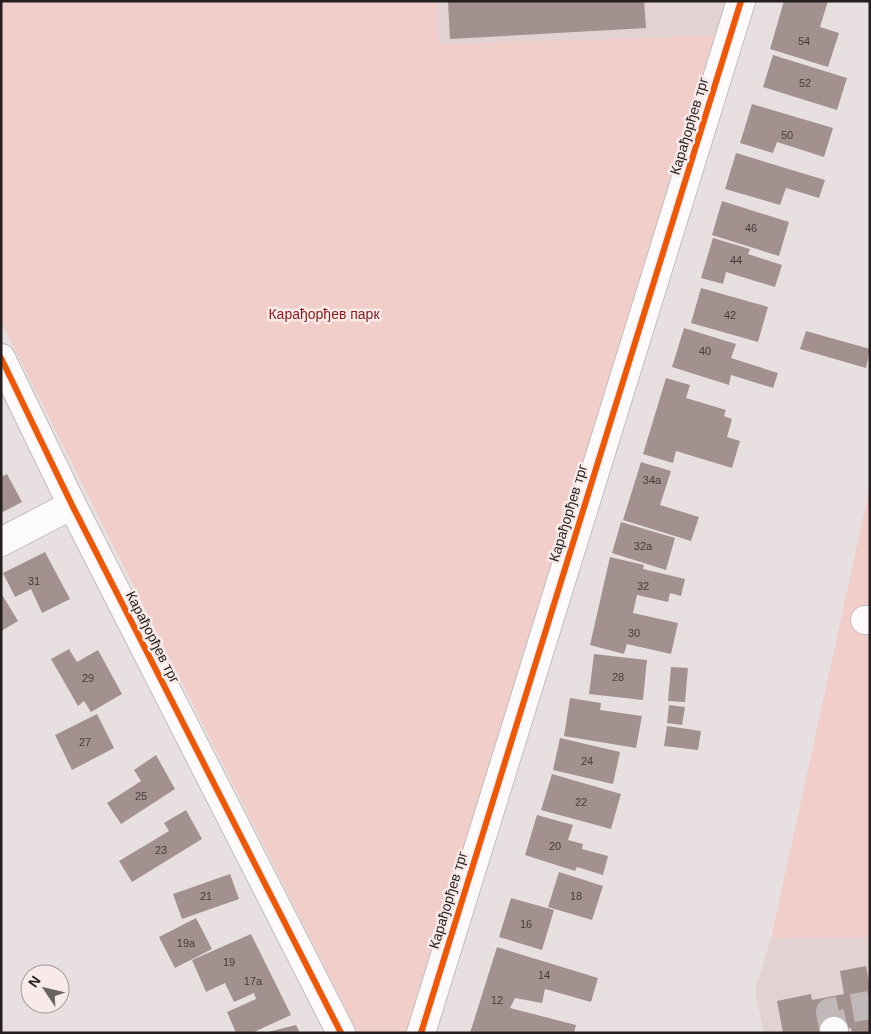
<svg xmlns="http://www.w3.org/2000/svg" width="871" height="1034" font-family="Arial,sans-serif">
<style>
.built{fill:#e2d2d1}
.green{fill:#f2cecb}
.building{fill:#a39190}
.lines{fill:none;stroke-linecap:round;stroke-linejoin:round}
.minor-tunnel{stroke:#c1b9b9;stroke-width:28;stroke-dasharray:28 14;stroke-linecap:butt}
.minor-casing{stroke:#c2bdbc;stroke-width:30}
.minor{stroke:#fcfafa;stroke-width:28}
.cycleway-casing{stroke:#f8eae9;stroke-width:9}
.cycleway{stroke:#e8590c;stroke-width:6}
.labels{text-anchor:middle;stroke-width:5;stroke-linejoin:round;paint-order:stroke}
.number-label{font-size:11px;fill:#443c3a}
.street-label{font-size:14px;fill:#241f1e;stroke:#f8eae9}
.park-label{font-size:14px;fill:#861f20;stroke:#f8eae9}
</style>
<rect width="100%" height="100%" fill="#e8e0e0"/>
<!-- built -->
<path class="built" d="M436,1h292l-13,35 -276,8z
M870,937v96h-106l-9,-43 16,-52z"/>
<!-- green -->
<path class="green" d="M10,1h426l3,43 276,-8 -306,997h-51l-357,-711v-318z
M870,486v451l-99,1z"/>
<!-- building -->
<path class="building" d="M448,1h196l2,27 -196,11z
M784,1h44l-8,26 19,6 -11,34 -58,-18z
M773,55l74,23 -10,32 -74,-23z
M752,104l81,24 -9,29 -47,-15 -4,11 -33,-10z
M736,153l89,27 -6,18 -33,-10 -6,17 -55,-16z
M722,201l67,21 -10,34 -67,-21z
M713,238l37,11 -2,5 34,11 -7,22 -49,-15 -3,12 -22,-6z
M701,288l67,19 -10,35 -67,-19z
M684,328l52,16 -5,14 47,15 -5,15 -42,-13 -2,10 -57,-18z
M806,331l64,18 -4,19 -66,-19z
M666,378l24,7 -4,13 40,12 -2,6 8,3 -5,18 13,4 -8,27 -56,-17 -3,12 -30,-9z
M641,462l30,9 -11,34 39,12 -8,24 -68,-21z
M7,474l15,28 -21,11v-36z
M621,522l54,16 -9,32 -54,-17z
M45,552l25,47 -28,14 -11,-24 -16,8 -12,-24z
M610,557l34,8 -1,4 42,10 -4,17 -11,-3 -2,9 -31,-7 -4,18 45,10 -7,31 -44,-10 -3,10 -34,-9z
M1,593l17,28 -17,10z
M69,649l8,13 21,-12 24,44 -31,18 -7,-11 -6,5 -27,-47z
M594,654l53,6 -4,40 -54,-6z
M671,667l17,1 -3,34 -17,-1z
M570,698l31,5 -1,7 42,6 -6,32 -72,-12z
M669,705l16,2 -3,18 -15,-2z
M97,714l17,34 -42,22 -17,-35z
M667,726l34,5 -3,19 -34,-4z
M560,738l60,14 -7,32 -60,-14z
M156,755l19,34 -54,35 -14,-21 34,-22 -7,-11z
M552,774l69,20 -10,35 -70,-19z
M186,810l16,29 -70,43 -13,-21 50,-30 -5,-8z
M537,815l36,10 -5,15 15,4 -1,5 26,7 -5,19 -26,-8 -2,4 -50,-16z
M559,872l44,14 -11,34 -44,-13z
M230,874l9,25 -57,20 -9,-25z
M511,898l43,12 -12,40 -43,-13z
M196,918l16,31 -37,19 -16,-31z
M251,934l40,81 -39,18h-16l-9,-21 29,-13 -2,-6 -20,9 -9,-19 -19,9 -14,-32z
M497,947l101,31 -7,24 -46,-13 -3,14 -27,-5 -5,10 66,17 -2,8h-104z
M866,966l4,21v46h-18l-1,-5 -26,5h-42l-6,-32 34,-7 1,6 32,-6 -4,-23z
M296,1025l4,8h-32v-1z"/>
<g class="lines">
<!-- minor-tunnel -->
<path class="minor-tunnel" d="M834,1031l-4,-19 40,-7"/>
<!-- minor casing -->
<g class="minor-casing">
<path id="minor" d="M1,358l71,147 269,528
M1,542l71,-37
M865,620h5
M834,1031v2
M421,1033l320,-1032"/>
</g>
<!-- minor -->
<use href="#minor" class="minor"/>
<!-- cycleway casing -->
<g class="cycleway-casing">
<path id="cycleway" d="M1,358l71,147 269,528
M421,1033l320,-1032"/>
</g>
<!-- cycleway -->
<use href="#cycleway" class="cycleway"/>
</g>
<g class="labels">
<!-- number labels -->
<g class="number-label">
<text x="804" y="45">54</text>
<text x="805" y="87">52</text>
<text x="787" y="139">50</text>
<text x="751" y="232">46</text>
<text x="736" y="264">44</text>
<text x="730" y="319">42</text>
<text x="705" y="355">40</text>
<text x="652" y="484">34a</text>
<text x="643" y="550">32a</text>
<text x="34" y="585">31</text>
<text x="643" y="590">32</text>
<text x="634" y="637">30</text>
<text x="618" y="681">28</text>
<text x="88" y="682">29</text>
<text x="85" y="746">27</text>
<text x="587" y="765">24</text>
<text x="141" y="800">25</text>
<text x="581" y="806">22</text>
<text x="555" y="850">20</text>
<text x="161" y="854">23</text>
<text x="206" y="900">21</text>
<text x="576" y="900">18</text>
<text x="526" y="928">16</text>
<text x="186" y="947">19a</text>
<text x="229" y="966">19</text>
<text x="544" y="979">14</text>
<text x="253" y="985">17a</text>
<text x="497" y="1004">12</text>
</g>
<!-- street labels -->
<g class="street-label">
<text transform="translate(689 126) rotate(-73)" y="5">Карађорђев трг</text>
<text transform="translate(568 513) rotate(-73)" y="5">Карађорђев трг</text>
<text transform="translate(153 637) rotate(63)" y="5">Карађорђев трг</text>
<text transform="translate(448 900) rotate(-73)" y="5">Карађорђев трг</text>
</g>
<!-- park labels -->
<g class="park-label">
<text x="324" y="319">Карађорђев парк</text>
</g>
</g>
<!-- border -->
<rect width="871" height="1034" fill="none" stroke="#241f1e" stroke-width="5"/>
<!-- north arrow -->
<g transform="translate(45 989) rotate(305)"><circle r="24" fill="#f8eae9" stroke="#a39998"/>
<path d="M0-4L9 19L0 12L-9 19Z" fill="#696362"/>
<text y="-8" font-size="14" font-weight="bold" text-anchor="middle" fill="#241f1e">N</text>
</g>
</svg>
